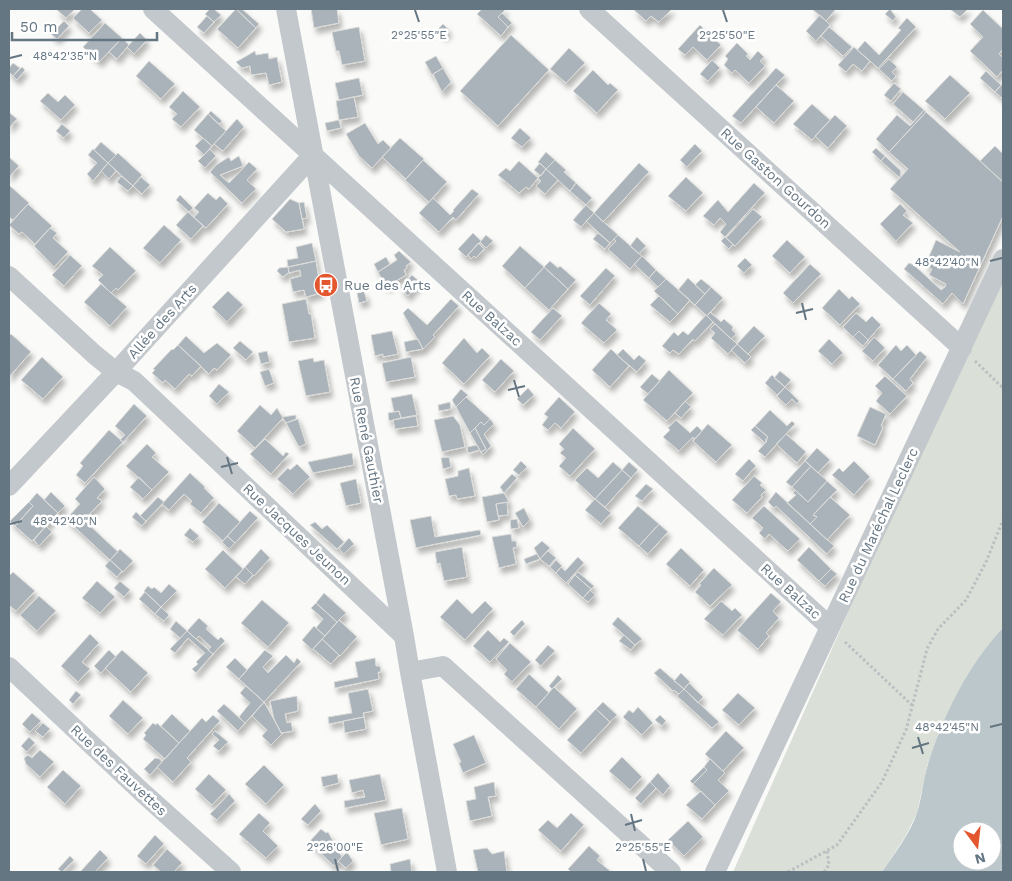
<svg xmlns="http://www.w3.org/2000/svg" width="1012" height="881" font-family="'Work Sans',sans-serif">
<style>
.green{fill:#dadfd7}
.water{fill:#bbc7cb;fill-rule:evenodd}
.building{fill:#aab3b9;stroke:#dcdcda;filter:url(#shadow)}
.lines{fill:none;stroke-linecap:round;stroke-linejoin:round}
.path{stroke:#bbbfc2;stroke-width:3;stroke-dasharray:2.5 2.5;stroke-linecap:butt}
.minor{stroke:#c3c8cc;stroke-width:20}
.ticks{fill:none;stroke:#657683;stroke-width:2}
.labels{text-anchor:middle;stroke-width:5;stroke-linejoin:round;paint-order:stroke}
.street-label{font-size:14px;fill:#657683;stroke:#fff}
.poi-label{font-size:14px;fill:#657683;stroke:#fff;text-anchor:start}
.ticks-label{font-size:12px;text-anchor:middle;fill:#657683;stroke:#fff;stroke-width:5;stroke-linejoin:round;paint-order:stroke}
</style>
<defs>
<filter id="shadow"><feDropShadow dx="3" dy="5.5" stdDeviation="2.5" flood-color="#0004"/></filter>
</defs>
<rect width="100%" height="100%" fill="#fafaf8"/>
<!-- green -->
<path class="green" d="M1003,263v365l-7,8 -58,99 -11,31 -10,47 -12,24 -23,35h-149z"/>
<!-- water -->
<path class="water" d="M1003,628v244h-121c12,-18 28,-38 35,-59 5,-16 6,-33 11,-49 15,-48 40,-99 75,-136zM962,831h30v30h-30z"/>
<!-- building -->
<path class="building" d="M56,9h19l-9,9z
M82,9h8l12,11 -13,13 -16,-15z
M210,9h4l7,6 -7,7 -9,-8z
M236,9l20,19 -18,20 -21,-19z
M236,9h6l17,15 -3,4z
M311,9h26l2,14 -25,5z
M482,9h24l-8,8 10,10 -7,9 -24,-22z
M633,9h39l-13,13 -8,-6 -5,5z
M812,9h24l-10,12z
M890,9l6,8 -3,4 -8,-7z
M950,9h18l-8,8z
M983,10l20,19v20l-4,5 4,4v12l-6,7 -27,-26 13,-14 -13,-13z
M502,13l10,10 -4,4 -10,-10z
M820,15l10,10 -14,16 -10,-10z
M207,16l7,6 -10,11 -7,-6z
M907,18l9,9 -38,41 -21,-18 8,-9 14,14 22,-25 -3,-2z
M64,21l5,5 -12,13 -6,-5z
M105,23l17,15 -23,24 -16,-15z
M443,24l6,6 -5,6 -7,-6z
M700,25l21,20 -14,15 -14,-13 -8,8 -7,-6z
M359,27l6,34 -23,4 -3,-14h-3l-4,-19z
M829,27l23,20 -9,9 -22,-20z
M140,33l7,7 -13,14 -7,-7z
M511,35l38,35 -51,56 -38,-35z
M122,38l7,7 -12,14 -8,-7z
M737,43l11,11 -2,2 4,4 8,-9 6,6 -4,4 5,5 -16,17 -14,-13 -3,3 -8,-8 4,-6 -3,-3z
M854,47l16,14 -8,10 -9,-7 -7,8 -8,-7z
M569,48l16,15 -19,20 -16,-14z
M255,51l1,4 12,-2 1,6 8,-2 5,25 -13,3 -3,-12 -15,2 -1,-9 -8,2 -6,-6z
M436,56l7,12 -11,7 -7,-13z
M889,59l8,8 -5,5 4,4 -4,5 -13,-12z
M712,60l8,8 -12,13 -8,-7z
M149,61l26,23 -14,15 -25,-23z
M13,63l7,5 -7,8 -4,-4v-4z
M22,67l3,3 -8,10 -4,-4z
M443,68l8,14 -9,10 -9,-18z
M776,68l9,7 -44,48 -9,-7z
M593,70l15,15 2,-2 8,7 -21,23 -24,-22z
M986,71l15,14 -6,7 -15,-14z
M950,75l20,18 -25,26 -20,-18z
M359,78l4,17 -24,5 -4,-17z
M894,83l7,6 -10,12 -7,-6z
M1003,83v16l-8,-7z
M776,85l18,16 -20,22 -18,-16z
M183,91l17,16 -19,20 -9,-8 5,-5 -8,-7z
M903,92l21,18 -11,12 -20,-18z
M48,93l10,9 7,-7 10,10 -14,15 -21,-19z
M354,97l4,20 -19,3 -3,-19z
M812,104l18,16 -18,20 -19,-16z
M924,110l2,2 -37,40 -13,-13 21,-24 13,11z
M211,111l11,10 -3,3 -11,-10z
M926,112l77,70v34l-40,88 -11,-11 -9,11 -39,-35 5,-6 5,2 27,25 4,-3 1,-3 -17,-9 3,-6 -7,-3 11,-26 24,12 -70,-63 18,-20 -19,-17z
M10,113l7,6 -8,9v-14z
M208,114l18,17 -14,15 -18,-16z
M835,115l12,11 -19,22 -13,-12z
M237,119l7,8 -21,24 -9,-7z
M339,120l2,8 -14,3 -2,-8z
M365,123l13,21 5,-4 8,8 -19,20 -13,-12 -13,-22z
M62,124l8,7 -6,7 -8,-7z
M520,128l11,10 -9,9 -11,-9z
M203,138l9,8 -8,9 -9,-9z
M400,138l24,21 -18,20 -24,-22z
M101,142l15,13 -8,8 -14,-13z
M695,144l7,7 -15,16 -7,-7z
M995,146l8,8v28l-23,-21z
M876,148l9,8 -4,5 -9,-9z
M93,149l15,14 -15,18 -6,-7 10,-11 -9,-8z
M210,149l6,7 -11,12 -7,-7z
M546,152l9,8 -9,9 -8,-7z
M118,153l24,22 -9,11 -25,-23z
M239,156l4,10 -23,9 9,8 20,-21 8,7 -10,11 9,9 -14,14 -32,-31 6,-7 13,-8 2,4z
M885,156l16,15 -1,7 -19,-17z
M9,157l10,9 -10,11z
M423,160l24,22 -18,20 -24,-22z
M555,160l11,10 -2,2 12,11 -6,8 -24,-22z
M519,161l19,17 -9,11 -3,-2 -7,6 -21,-18 8,-7 4,3z
M108,163l8,8 -7,8 -8,-8z
M540,163l6,6 -5,7 -7,-6z
M639,163l10,9 -46,50 -9,-9z
M546,169l12,11 -13,14 -9,-8 5,-5 -3,-3z
M121,176l12,10 -5,5 -11,-9z
M141,177l9,8 -8,9 -9,-8z
M686,177l17,16 -17,18 -18,-15z
M576,183l16,15 -6,7 -16,-14z
M754,183l11,10 -40,44 -5,-5 6,-8 -6,-6 -6,7 -11,-9 15,-16 10,12z
M9,185l20,18 -16,17 -4,-3z
M472,189l7,5 -23,26 -3,-3 -14,15 -20,-19 14,-15 17,17 4,-4 -1,-1z
M208,193l8,7 4,-4 8,8 -22,24 -12,-11 5,-5 -5,-4z
M180,195l13,13 -4,4 -13,-12z
M290,199l9,4 5,26 -18,3 -14,-13z
M304,202l3,16 -5,1 -3,-16z
M28,204l24,22 -17,18 -13,-12 -3,2 -10,-9z
M900,204l7,7 -4,4 10,8 -17,18 -16,-17z
M586,205l8,8 -13,14 -8,-7z
M753,209l9,8 -27,29 -9,-8z
M188,212l15,14 -12,13 -15,-14z
M594,213l24,22 -8,8 -24,-22z
M164,225l17,15 -21,23 -17,-15z
M50,228l7,5 -4,5 15,14 -14,15 -20,-21z
M473,233l8,8 -15,16 -8,-8z
M598,233l12,10 -5,6 -12,-10z
M486,235l7,6 -7,7 -6,-6z
M618,235l24,21 -12,13 -22,-20 8,-8 -2,-2z
M637,237l9,9 -7,8 -9,-8z
M725,237l8,7 -4,5 -8,-8z
M787,240l18,17 -15,16 -18,-17z
M312,243l4,18 -28,6 -1,-7 11,-2 -2,-11z
M478,243l6,6 -8,9 -2,-2 -3,3 -3,-4z
M520,246l24,21 -19,21 -23,-22z
M110,247l26,24 -18,19 -2,-2 -5,5 -13,-13 5,-5 -11,-9z
M399,251l12,11 -5,4 1,2 -3,2 2,5 -20,12 -8,-15 19,-12 -3,-5z
M70,255l12,11 -18,20 -12,-11z
M642,256l14,14 -7,8 -15,-14z
M386,257l4,7 -12,8 -4,-8z
M745,258l7,7 -8,8 -7,-7z
M316,261l5,32 -15,4 -2,-7 -11,2 -3,-13 11,-3 -1,-6 -11,3 -1,-6z
M550,261l8,7 2,-2 16,14 -8,9 -24,-22z
M810,264l11,10 -28,29 -10,-10z
M288,267l1,5 -6,5 -6,-6 2,-3z
M544,267l24,22 -19,21 -24,-22z
M606,268l9,8 -25,29 -10,-9z
M656,270l10,9 -8,8 -9,-9z
M412,275l8,7 -12,14 -8,-8z
M688,278l17,16 -10,11 -17,-15z
M666,279l24,21 -12,14 -24,-23z
M701,279l10,8 -6,7 -10,-9z
M101,284l26,23 -17,19 -26,-24z
M711,287l12,11 -16,18 -12,-11z
M839,289l10,10 3,-3 8,8 -20,21 -18,-17z
M228,291l15,14 -16,17 -15,-15z
M364,291l3,10 -8,2 -2,-10z
M659,296l19,18 -8,8 -20,-17z
M306,299l3,15h2l4,24 -26,4 -7,-38z
M451,299l8,7 -26,29 2,2 -12,12 -20,-36 5,-5 19,17z
M599,303l12,11 -5,6 11,10 -13,13 -23,-20z
M553,308l9,8 -22,24 -9,-8z
M710,312l11,10 3,-3 9,8 -1,3 4,4 -5,5 -24,-23z
M856,313l10,9 6,-6 9,9 -13,15 -9,-9 -6,6 -10,-10z
M706,315l7,7 -18,19 -2,-2 -14,15 -6,-4 -3,3 -8,-7 12,-14 4,4 5,-5 5,4z
M715,324l22,20 -9,10 -17,-16 4,-5 -5,-4z
M754,326l11,10 -17,18 -11,-10z
M392,331l6,23 -15,3v-3l-8,2 -4,-21z
M859,331l9,9 -5,6 -10,-9z
M11,334l20,18 -22,25v-41z
M186,336l18,17 13,-10 14,12 -14,15 -3,-2 -5,6 -31,-29z
M874,337l11,11 -12,13 -11,-10z
M464,338l13,15 5,-5 8,8 -26,28 -22,-21z
M418,339l5,10 -17,3 -2,-10z
M829,339l14,14 -11,11 -14,-13z
M240,341l13,11 -7,8 -13,-12z
M737,344l14,13 -6,6 -14,-13z
M178,345l23,21 -9,10 -3,-2 -14,15 -10,-9 -2,3 -11,-10 3,-3 -2,-1 19,-20 1,1z
M896,345l5,6 6,-6 9,10 -23,24 -15,-14z
M611,349l18,17 -19,21 -18,-17z
M623,349l11,11 5,-5 7,6 -9,11 -20,-17z
M267,351l3,11 -9,2 -3,-11z
M920,351l7,6 -17,22 3,4 -7,8 -13,-12z
M42,357l21,20 -20,22 -22,-19z
M411,357l4,20 -29,5 -4,-19z
M313,358l1,4 10,-2 6,32 -24,4 -8,-35z
M501,359l13,12 -19,21 -13,-12z
M269,369l5,14 -9,3 -5,-14z
M669,370l24,23 -26,28 -24,-21z
M780,371l11,9 -6,7 -11,-9z
M652,374l8,7 -12,13 -8,-7z
M772,375l13,12 -8,8 -12,-12z
M885,376l22,20 -17,18 -14,-13 6,-8 -7,-7z
M219,384l10,8 -12,12 -8,-8z
M785,387l14,14 -2,3 -5,-5 -6,6 -9,-9z
M528,388l6,7 -11,10 -6,-6z
M461,389l7,6 -12,12 -4,-7z
M412,394l5,21 -16,3 -2,-7 -5,1 -3,-14z
M466,397l24,22 -6,6 -3,-3 -11,11 -14,-26z
M559,397l16,15 -14,16 -6,-5 -7,7 -6,-5 6,-8 -4,-3z
M685,401l6,6 -10,11 -6,-5z
M450,402l1,7 -12,2 -1,-6z
M134,404l13,12 -24,26 -3,-2 5,-5 -10,-9z
M260,405l11,10 6,-7 6,10 -28,30 -18,-17z
M870,407l16,7 -5,12 2,1 -8,18 -18,-9z
M770,410l17,16 5,-5 3,3 -30,33 -7,-6 9,-10 -2,-1 3,-3 -13,-11z
M399,411l2,7 -12,3 -1,-8z
M296,415v4l-10,4 -4,-6z
M416,416l2,10 -23,3 -2,-9z
M453,416l7,9 5,22 -23,5 -8,-32z
M298,419l8,25 -7,3 -13,-24z
M490,419l4,5 -10,10 7,12 -8,9 -2,-3 5,-3 -11,-21 6,-6 3,3z
M676,420l14,13 7,-7 5,5 -7,8 -2,-2 -14,14 -16,-14 7,-7 -2,-2z
M708,424l24,21 -16,17 -23,-21z
M755,426l13,11 -3,6 -14,-13z
M475,428l11,21 -5,3 -11,-19z
M573,428l22,21 -25,27 -11,-10 7,-8 -6,-5 4,-4 -5,-5z
M109,430l14,12 -38,41 -9,-8 7,-9 -3,-3z
M786,434l20,18 -9,11 -21,-19z
M265,439l18,17 3,-4 3,2 -18,20 -21,-20z
M147,444l9,9 -4,4 17,15 -17,18 -26,-24z
M477,445l3,5 -12,3 -1,-6z
M817,448l13,12 -12,13 -13,-12z
M352,453l2,12 -41,8 -5,-11z
M449,457l2,10 -8,2 -2,-11z
M749,459l7,7 -13,15 -8,-7z
M521,461l6,6 -8,8 -6,-5z
M805,461l6,5 -19,21 -6,-5z
M854,461l16,16 -16,18 -22,-20 7,-7 4,4z
M613,462l9,8 -27,29 -20,-19 12,-12 11,10z
M629,462l9,8 -7,8 -9,-8z
M297,464l13,13 -17,17 -16,-15 11,-11 2,2z
M811,466l16,15 -19,21 -16,-15z
M469,468l6,28 -18,3 -1,-4 -7,1 -4,-17 13,-3v-5z
M622,470l9,8 -26,29 -10,-8z
M190,473l15,14 -1,1 10,10 -13,15 -11,-9 2,-3 -8,-7 -15,16 -7,-6z
M512,474l5,4 -13,15 -4,-6z
M754,476l8,7 -2,2 6,5 -5,5 1,2 -15,16 -15,-13z
M94,477l11,12 -8,9 5,3 -18,19 34,32 -8,8 -44,-41 14,-15 -5,-5z
M139,477l13,13 -9,9 -13,-12z
M356,479l5,24 -15,3 -6,-23z
M827,481l10,9 -24,25 4,2 -7,7 -23,-21 9,-8 -3,-2 2,-3 13,12z
M646,484l7,5 -11,12 -7,-5z
M51,492l14,14 -7,7 -14,-13z
M776,492l58,54 -7,8 -51,-48 -2,2 -6,-6z
M37,493l21,20 -26,28 -17,-15 18,-20 -4,-4z
M504,493l5,9 -13,2 3,16 -12,2 -5,-25z
M158,497l6,5 -18,19 -6,-5z
M830,497l20,18 -23,25 -17,-16 7,-7 -4,-2z
M595,499l16,14 -10,11 -16,-14z
M29,502l4,4 -18,20 -5,-5z
M507,502l1,13 -10,1 -2,-12z
M219,503l21,19 -17,19 -21,-19z
M638,506l21,18 -20,22 -21,-18z
M764,506l36,33 -12,12 -19,-17 -4,5 -6,-6 4,-5 -11,-10z
M524,508l6,12 -7,7 -8,-14z
M250,511l8,7 -23,25 -8,-7z
M136,512l10,9 -4,5 -10,-9z
M431,516l4,21 45,-7 1,5 -65,13 -6,-28z
M517,519l2,9 -8,1 -1,-9z
M315,522l7,7 5,-4 17,17 -7,7 -27,-24z
M659,524l9,8 -20,22 -9,-8z
M46,526l6,6 -13,14 -5,-6z
M190,528l9,8 -6,6 -9,-7z
M511,534l1,7h4l1,6 -4,1 3,16 -17,4 -7,-31z
M227,536l8,7 -6,6 -7,-7z
M349,538l5,6 -10,10 -5,-5z
M542,541l8,7 -10,11 -6,-11z
M462,547l5,30 -23,4 -4,-18 -3,1 -2,-12z
M809,547l22,22 -12,12 -22,-21z
M681,548l23,22 -14,16 -24,-22z
M120,549l13,12 -10,11 -13,-12z
M261,549l9,9 -16,18 -9,-9z
M223,550l20,19 -18,19 -20,-19z
M548,551l8,7 -7,8 -9,-7z
M537,554l3,5 -14,5 -2,-5z
M578,557l6,6 -18,20 -10,-10 5,-6 4,4z
M110,560l12,11 -5,6 -12,-11z
M556,560l6,6 -6,7 -6,-6z
M245,567l8,8 -8,9 -9,-7z
M714,568l18,17 -22,21 -15,-14 6,-7 -2,-1z
M831,569l6,5 -12,12 -6,-5z
M13,572l22,19 -19,20 -7,-6v-29z
M578,572l16,14 -3,3 -16,-14z
M575,575l16,14 -8,9 -15,-14z
M97,581l18,16 -15,16 -18,-15z
M120,581l10,9 -6,7 -10,-9z
M169,584l8,7 -16,16 -17,-16 4,-5 4,3 2,-2 7,6z
M590,590l5,5 -7,7 -5,-4z
M145,592l16,15 -6,7 -16,-15z
M324,593l22,20 -9,9 -21,-19z
M771,593l10,9 -8,9 6,7 -13,15 3,3 -11,13 -21,-19z
M39,596l17,15 -19,20 -17,-16z
M457,599l15,15 13,-13 8,8 -28,31 -25,-23z
M262,600l27,23 -21,24 -27,-24z
M721,601l11,10 3,-3 7,7 -19,20 -19,-16z
M316,603l21,19 -12,14 -9,-8 7,-9 -12,-11z
M161,607l8,8 -5,6 -9,-7z
M618,617l24,22 -7,6 -23,-21z
M199,618l9,8 -2,3 12,11 3,-3 4,4 -12,13 -5,-4 3,-3 -12,-11 -3,3 -9,-8z
M339,620l18,17 -17,19 -18,-17z
M522,620l3,4 -11,12 -4,-4z
M176,621l11,10 -7,7 -10,-9z
M314,626l11,10 -13,14 -10,-10z
M488,630l12,12 4,-4 5,4 -19,20 -17,-16z
M187,631l26,23 -17,19 -4,-4 6,-5 -2,-2 9,-9 -17,-15 -13,15 -5,-4z
M90,634l9,9 -17,19 8,7 -12,13 -17,-16z
M624,635l11,10 -4,5 -12,-9z
M322,639l17,16 -8,9 -18,-15z
M510,643l21,19 -19,20 -8,-8 3,-4 -11,-11z
M548,645l7,6 -14,15 -6,-6z
M109,650l7,7 -15,16 -7,-7z
M122,650l26,23 -17,19 -26,-24z
M265,650l8,6 -10,11 5,6 18,-18 8,8 3,-5 4,4 -37,40 -25,-23z
M235,658l12,12 -8,9 -13,-12z
M375,658l1,8h4l1,6h-3l1,7 -44,9 -1,-6 24,-5 -3,-15z
M660,668l24,21 -5,5 -5,-4 -1,1 -19,-18z
M681,673l9,9 -6,7 -10,-8z
M529,674l20,19 -13,14 -20,-18z
M558,675l4,4 -10,10 -3,-3z
M689,683l14,14 -5,6 -14,-14z
M246,686l18,16 -19,21 -6,-6 11,-14 -10,-10z
M554,687l23,22 -18,20 -23,-22z
M368,689l5,22 -10,2 1,4 -35,7 -1,-7 24,-4 -4,-20z
M684,689l35,33 -7,6 -35,-32z
M76,691l5,4 -8,9 -4,-4z
M738,693l17,15 -16,17 -17,-15z
M297,696l1,15 -13,3 2,9 4,-1 2,9 -12,2 -7,-14 -4,-18z
M123,700l20,18 -15,16 -19,-18z
M264,702l18,32 -11,11 -9,-9 5,-6 -15,-14z
M603,702l14,13 -7,7 -14,-13z
M224,704l21,19 -7,8 -21,-20z
M638,707l15,16 -11,12 -19,-18 6,-7 4,3z
M596,709l14,13 -29,31 -14,-13z
M32,713l9,8 -11,11 -8,-8z
M172,714l18,17 -11,12 -18,-17z
M213,715l7,6 -33,37 4,4 -18,20 -16,-15 45,-49 4,4z
M660,715l6,6 -4,5 -7,-6z
M364,717l2,12 -21,4 -2,-12z
M43,723l7,6 -7,8 -8,-6z
M153,723l3,2 1,-2 22,20 -14,16 -22,-20 3,-4 -2,-2z
M215,731l13,11 -9,9 -6,-5 6,-6 -7,-6z
M726,731l18,17 -21,23 -18,-17z
M474,735l12,28 -23,10 -4,-10 2,-1 -8,-18z
M29,737l6,6 -8,9 -6,-6z
M40,750l14,12 -14,15 -14,-13 -2,-6 4,-3 4,3z
M622,757l20,20 -12,13 -21,-19z
M155,758l5,1 2,3 -12,13 -6,-6z
M710,759l15,14 -7,7 11,11 -14,14 -22,-21 14,-14 -3,-3z
M264,765l20,20 -18,19 -21,-20z
M704,767l3,3 -14,14 -3,-3z
M63,770l18,16 -16,18 -18,-17z
M658,773l12,13 -7,9 -13,-13z
M209,774l17,16 -14,15 -17,-16z
M337,774l2,9 -16,4 -2,-10z
M380,774l6,26 -41,8 -1,-7 21,-4 -2,-7 -11,3 -3,-13z
M494,782l2,14 -8,1 4,19 -22,5 -4,-20 10,-2 -2,-12z
M650,782l6,6 -15,16 -6,-6z
M701,791l14,14 -13,14 -16,-14z
M229,794l6,7 -18,19 -7,-6z
M315,804l6,7 -13,14 -7,-6z
M402,808l6,31 -27,6 -7,-32z
M259,813l11,10 -7,8 15,15 -12,12 -27,-24z
M571,813l13,12 -23,26 -23,-21 10,-10 9,8z
M688,821l15,16 -19,19 -16,-16z
M321,829l5,4 2,-1 14,25 -8,9 -25,-24z
M155,835l9,9 -18,20 -9,-8z
M589,846l11,10 -3,4 13,11 -2,1h-37l-3,-3z
M487,848l5,6 12,-3 3,21h-29l-5,-22z
M167,849l15,14 -8,9h-13l-8,-7z
M100,850l8,8 -13,14h-15z
M347,852l6,9 -7,7 -8,-7z
M70,856l4,4 -12,12 -4,-3z
M410,859l2,13h-21l-1,-8z"/>
<g class="lines">
<!-- path -->
<path class="path" d="M975,361l28,27
M845,642l68,64
M788,872l49,-27 45,-63 24,-52 21,-81 11,-20 28,-29 20,-38 17,-42
M824,872l5,-7 -2,-15"/>
<!-- minor -->
<path class="minor" d="M153,9l677,618
M286,9l118,627 6,36 37,200
M589,9l373,339
M9,276l86,79 21,17 18,9 270,255
M9,486l107,-114 197,-217
M9,667l134,126 88,79
M410,672l33,-6 228,206
M715,872l288,-613"/>
</g>
<!-- ticks -->
<path class="ticks" d="M415,10l4,12M723,10l4,12M10,58l12,-3M990,261l12,-3M802,303l4,17M796,313l17,-4M514,380l5,17M508,390l17,-4M227,457l5,17M221,467l17,-4M10,524l12,-3M990,727l12,-3M918,737l5,17M912,748l17,-5M631,814l4,17M625,825l17,-5M335,859l3,12M643,859l3,12"/>
<!-- icons -->
<defs>
<g id="bus-disc" transform="scale(1.25)"><circle r="9.5" fill="#e4572e" stroke="#fff"/><path d="M-5-6H5V4H4V6H2V4H-2V6H-4V4H-5ZM-3.5-4V0h7V-4ZM-3.5 1.2v1.5H-2V1.2ZM2 1.2v1.5H3.5V1.2Z" fill="#fff"/></g>
</defs>
<g fill-rule="evenodd">
<use href="#bus-disc" x="326" y="285"/>
</g>
<g class="labels">
<!-- street labels -->
<g class="street-label">
<text transform="translate(776 178) rotate(42)" y="5">Rue Gaston Gourdon</text>
<text transform="translate(492 318) rotate(42)" y="5">Rue Balzac</text>
<text transform="translate(162 321) rotate(-48)" y="5">Allée des Arts</text>
<text transform="translate(367 440) rotate(79)" y="5">Rue René Gauthier</text>
<text transform="translate(878 525) rotate(-65)" y="5">Rue du Maréchal Leclerc</text>
<text transform="translate(297 534) rotate(43)" y="5">Rue Jacques Jeunon</text>
<text transform="translate(791 591) rotate(42)" y="5">Rue Balzac</text>
<text transform="translate(119 770) rotate(43)" y="5">Rue des Fauvettes</text>
</g>
<!-- poi labels -->
<g class="poi-label">
<text x="344" y="290">Rue des Arts</text>
</g>
</g>
<g class="ticks-label">
<text x="419" y="39">2°25'55"E</text>
<text x="727" y="39">2°25'50"E</text>
<text x="65" y="60">48°42'35"N</text>
<text x="947" y="266">48°42'40"N</text>
<text x="65" y="525">48°42'40"N</text>
<text x="947" y="731">48°42'45"N</text>
<text x="335" y="851">2°26'00"E</text>
<text x="643" y="851">2°25'55"E</text>
</g>
<!-- border -->
<rect width="1012" height="881" fill="none" stroke="#657683" stroke-width="20"/>
<!-- north arrow -->
<g transform="translate(977 846) rotate(165)"><circle r="24" fill="#ffffff" stroke="#c1c8cd"/>
<path d="M0-4L9 19L0 12L-9 19Z" fill="#e4572e"/>
<text y="-8" font-size="14" font-weight="bold" text-anchor="middle" fill="#657683">N</text>
</g>
<!-- scale -->
<path d="M12 32v8h145v-8" fill="none" stroke="#657683" stroke-width="2.5"/>
<text x="20" y="32" font-size="15" fill="#657683" stroke="#ffffff" stroke-width="4" paint-order="stroke">50 m</text>
</svg>
